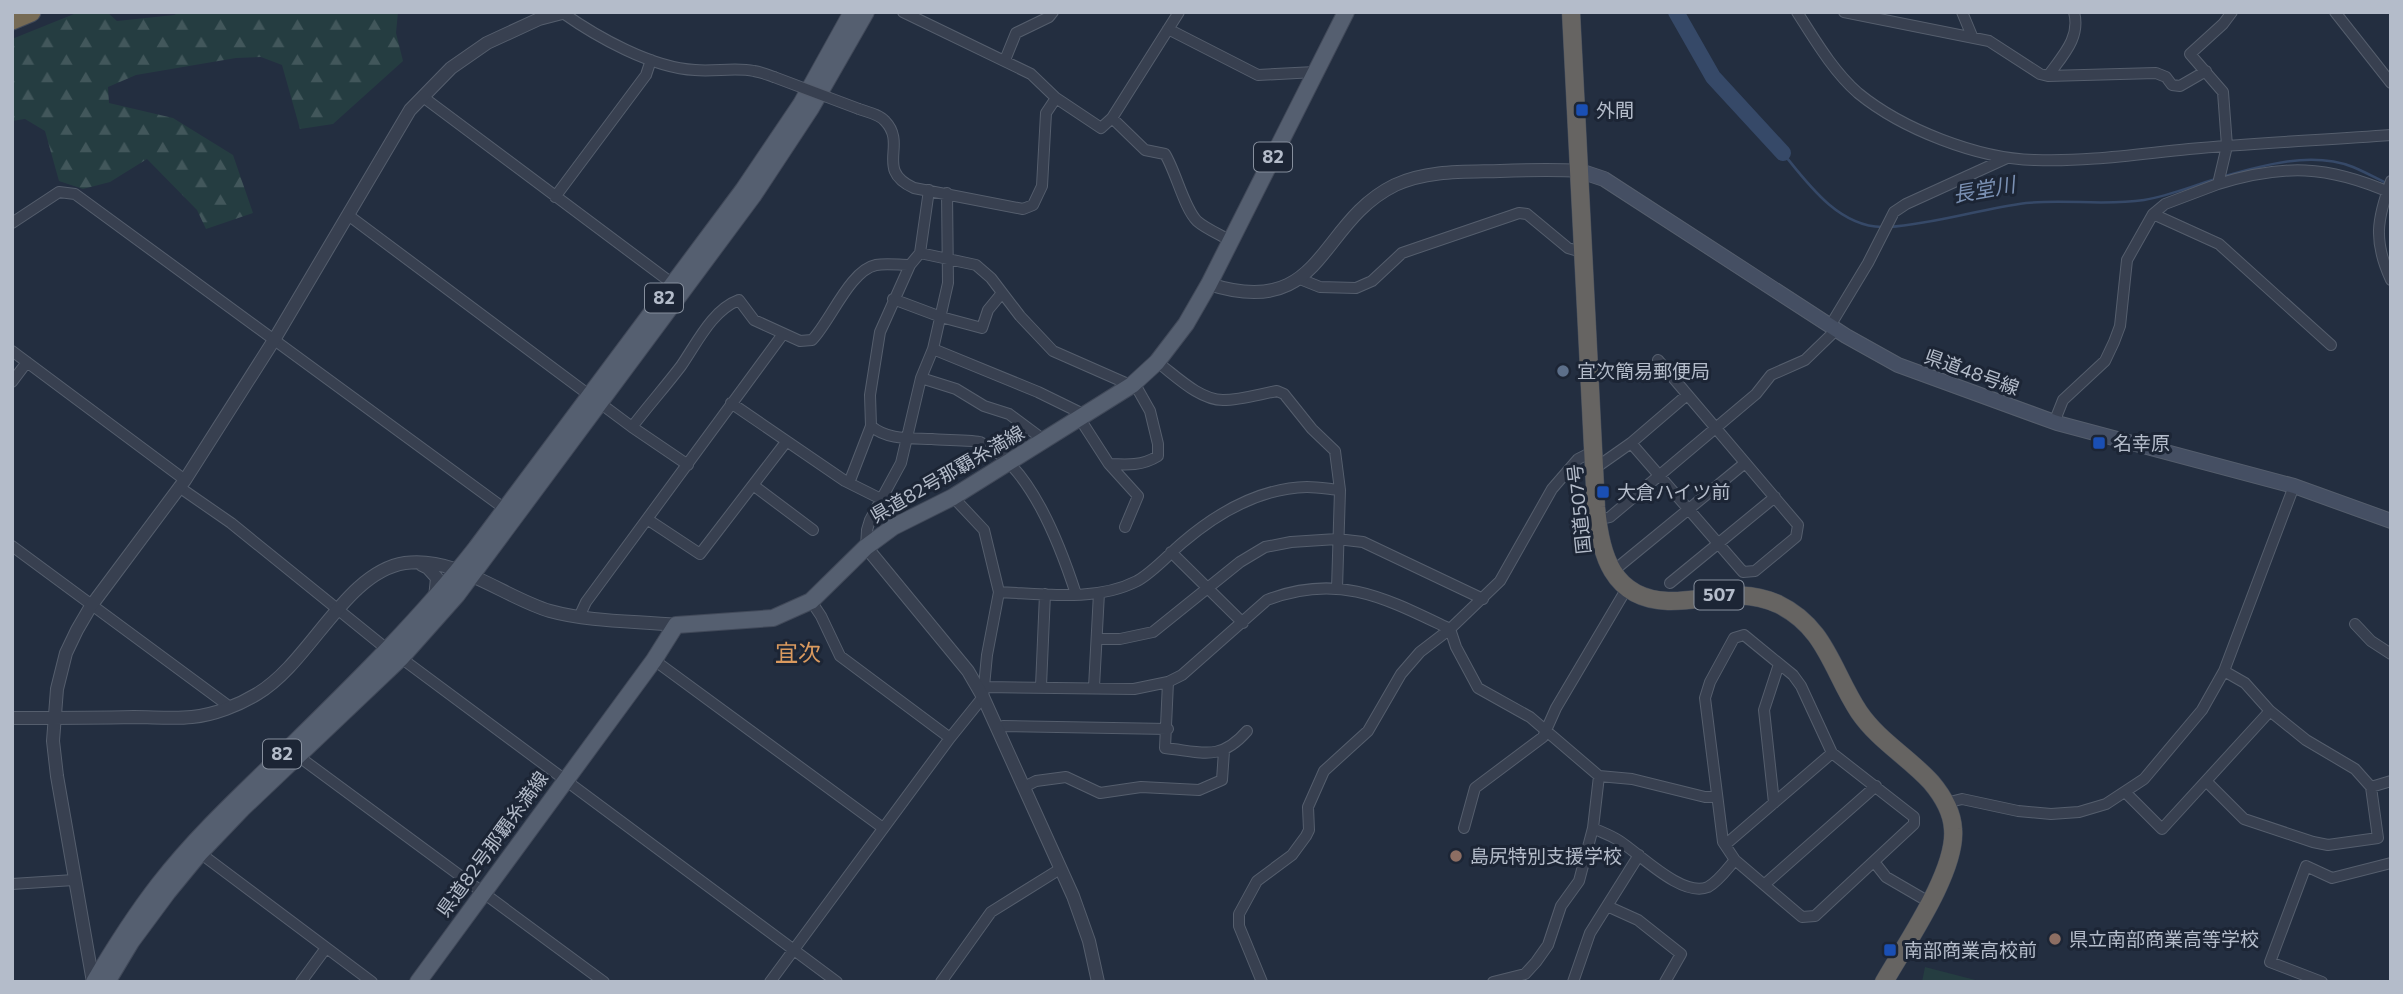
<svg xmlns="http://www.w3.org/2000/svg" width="2403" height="994" font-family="Commissioner,'Noto Sans JP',sans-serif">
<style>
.forest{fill:url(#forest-firs)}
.pitch{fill:#253d41}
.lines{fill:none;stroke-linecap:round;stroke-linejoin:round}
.stream{stroke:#364968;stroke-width:2.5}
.river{stroke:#364968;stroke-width:16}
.minor-casing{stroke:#555e6d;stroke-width:12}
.tertiary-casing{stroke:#555e6d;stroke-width:14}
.secondary-casing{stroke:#555e6d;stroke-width:16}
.primary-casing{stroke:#414959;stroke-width:18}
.trunk-casing{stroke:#424b5a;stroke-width:19}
.motorway-casing{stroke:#424b5a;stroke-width:21}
.minor{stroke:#384050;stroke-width:10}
.tertiary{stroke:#384050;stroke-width:12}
.secondary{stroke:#454f63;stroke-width:14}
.primary{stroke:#555f70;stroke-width:16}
.trunk{stroke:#666462;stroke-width:18}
.motorway{stroke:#766a54;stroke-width:19}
.minor-bridge-casing{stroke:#555e6d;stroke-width:12;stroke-linecap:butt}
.minor-bridge{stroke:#384050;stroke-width:10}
.transit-dot{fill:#1a4fb4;stroke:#1c2535;stroke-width:2.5}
.service-dot{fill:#5c6f8a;stroke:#1c2535;stroke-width:2.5}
.education-dot{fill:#8d6e63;stroke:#1c2535;stroke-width:2.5}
.labels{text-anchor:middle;stroke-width:6;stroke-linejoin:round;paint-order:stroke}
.shield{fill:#1c2535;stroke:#868f9d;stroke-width:2}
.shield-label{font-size:18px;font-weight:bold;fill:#b4bcca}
.poi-label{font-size:19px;fill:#b4bcca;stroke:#1c2535;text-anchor:start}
.street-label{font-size:19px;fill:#b4bcca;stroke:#1c2535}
.water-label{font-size:21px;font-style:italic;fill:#7a90b3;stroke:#1c2535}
.quarter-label{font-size:23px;fill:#da9a5f;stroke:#1c2535}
</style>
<defs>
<pattern id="forest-firs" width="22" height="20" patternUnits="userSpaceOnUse" patternTransform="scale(1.75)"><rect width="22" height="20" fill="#253d41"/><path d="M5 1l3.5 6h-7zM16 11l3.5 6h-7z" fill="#42575b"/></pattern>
</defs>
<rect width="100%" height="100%" fill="#232e40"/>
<!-- forest -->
<path class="forest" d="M79,12h28l10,9 57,-6 6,-3h218l-2,21 7,28 -70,63 -33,5 -18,-64 -21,-8 -25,1 -100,17 -28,12 1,16 64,15 60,37 20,58 -47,16 -9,-19 -50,-51 -37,23 -27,7 -24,-8 -14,-50 -20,-12 -13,2v-82z"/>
<!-- pitch -->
<path class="pitch" d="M1925,967l58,15h-61z"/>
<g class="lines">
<!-- stream -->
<path class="stream" d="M1783,153c25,31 55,73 99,74
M2222,177c41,-12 90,-26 131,-10 12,5 23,11 35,17
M1889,227c46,-3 91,-18 137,-24 40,-4 79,3 118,-3 25,-4 48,-14 72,-21"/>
<!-- river -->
<path class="river" d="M1676,12l37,65 70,76"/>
<!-- minor casing -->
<g class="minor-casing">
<path id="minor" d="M903,12l128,62 25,24 45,30 11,-10 67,-106
M1797,12c18,28 36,59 61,81 44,36 120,66 177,67 51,2 103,-6 154,-11 67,-6 134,-9 202,-14
M1844,12l145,29 51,33 8,2 108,-3 10,4 6,8 8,1 26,-15
M1962,12l10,24
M2335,12l56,71
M563,13c34,24 89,55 132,57 19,2 40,-3 59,1 7,1 14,4 20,6
M1168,29l90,46 57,-3
M1005,60l11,-27 33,-16 4,-5
M2048,76c14,-20 33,-38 26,-64
M423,97l250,187
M859,109c8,3 20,5 26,12 23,24 -11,49 29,67l109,21 10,-4 9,-19 4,-73 10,-15
M1112,118l33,32 20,4c11,18 19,54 32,67 9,8 24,14 34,20
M2391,181c-14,38 -18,60 0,99
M2218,184c66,-20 109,-19 173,9
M929,190l-9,63 -10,12 -30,67 -10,63 1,31c16,14 39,12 61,13 8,1 43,1 48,3 50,22 80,103 96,152
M555,197l91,-122 5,-15
M2153,214l66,30 112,101
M348,215l284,212 56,38
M12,223l47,-31 16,2 430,315
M920,253l56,12 15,13 29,38 33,35 84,37 13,23 8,33v12c-16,10 -31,9 -49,8l-29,-45
M1300,279l20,8 36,1 16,-7 30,-28 117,-40 8,1 41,34 17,5
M893,299l48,18 41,11 6,-18 14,-17
M1830,326l38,-63 26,-51 12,-8 101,-46
M933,349l105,43 47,23
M12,351l173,129
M1157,362c18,13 42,38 66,38 18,0 37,-6 54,-9l7,3 28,35 23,22 5,39
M921,378l35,11 28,17 25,8 35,26
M12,382l15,-20
M731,403l114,78 38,19
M2057,423v-8l6,-15 42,-39 9,-19 6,-16 7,-66 26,-46 12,-10 53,-20 9,-38 -4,-54 -33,-38 33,-30 9,-12
M632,427c16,-21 33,-40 49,-61 16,-23 31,-56 58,-66l15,20 46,21 12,-1c18,-18 38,-70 64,-75 10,-2 23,0 34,0
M1631,443l112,129 12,-1 41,-34 2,-12 -140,-165
M1109,464l29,32 -13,31
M1594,469l37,-26 56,-48
M849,483l22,-57
M753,485l60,45
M179,487l52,36 157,127
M647,519l53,35 86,-112
M1597,520l13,-3 146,-123 15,-19 34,-15 31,-30
M12,546l218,161
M866,547l1,-17 3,-10 31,-57 20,-85 12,-29 15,-66 -1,-90
M1171,552l72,71
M1612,572l133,-109
M1670,583l105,-86
M999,592c44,2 97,10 138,-11 16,-9 31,-26 45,-38 35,-30 78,-55 125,-56 11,0 22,2 33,3l-3,99
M811,601l10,15 19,40 110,82
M579,617l7,-15 197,-268
M2355,624l16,17 20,13
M1744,635l49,40 8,11 31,67 82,64v7l-99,92 -13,1 -67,-57 -12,-18 -18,-144 5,-16 24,-44z
M1097,639h23l33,-7 87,-70 25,-15 26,-5 46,-3 26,3 120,57
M401,658l436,324
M654,660l229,168
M1168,682l-3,66c37,4 55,14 82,-17
M1041,686l4,-92
M985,687l149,2 34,-7 14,-7 85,-75c72,-28 120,-1 183,29l6,18 22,41 52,29 69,59 33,3 73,18h12
M1094,687l5,-94
M998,729l5,-3 165,3
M298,756l306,226
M2206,781l38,38 69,23 15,3 50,-7 -7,-51 -16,-18 -49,-29 -36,-29 -25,-28 -21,-12
M1024,787l12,-6 30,-4 34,16 41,-6 58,3 23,-10 2,-29
M2371,787l20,-6
M2125,792l37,37 108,-118
M1774,803l-10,-93 15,-46
M1946,803l16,-4 56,12 33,3 28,-2 27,-8 38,-25 58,-69 22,-39 70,-185
M1464,828l11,-40 68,-51 13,-29 71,-120
M1593,828c8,4 17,7 25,12 21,13 64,58 90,47 11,-6 19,-18 27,-27
M1725,845l107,-92
M200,853l172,129
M1875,863l11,14 43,25
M12,884l62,-4
M1765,884l111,-98
M1607,906l31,14 43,34 -16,28
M301,982l25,-34
M770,982l180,-244 33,-41 4,-42 12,-63 -15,-62 -31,-33
M941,982l50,-70 69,-43
M1262,982l-23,-56v-12l18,-33 35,-26 14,-19 3,-6 -1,-23 16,-36 44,-40 33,-57 19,-22 30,-23 50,-48 52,-92 26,-30 16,-8
M1493,982l32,-8 11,-12 12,-17 13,-39 18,-25 14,-53 6,-52
M1573,982l17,-49 49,-78
M2322,982l-52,-20 36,-96 26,12 59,-15"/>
</g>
<!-- tertiary casing -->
<g class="tertiary-casing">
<path id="tertiary" d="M1209,284c115,37 108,-61 186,-99 33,-15 70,-13 105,-14 26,-1 53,-2 80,0
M866,547l102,124 15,26 90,199 16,45 9,41
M422,565l6,3 9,10 -2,20
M12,718c41,0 82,0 122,-1 19,0 40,2 58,0 22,-2 47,-12 65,-23 53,-31 88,-122 148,-131 52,-7 98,34 145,48 40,11 85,10 126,14
M93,982l-36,-206 -4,-35 4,-52 9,-36 11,-23 14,-24 94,-126 89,-140 136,-230 41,-42 36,-25 52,-24 27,-7"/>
</g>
<!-- secondary casing -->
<g class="secondary-casing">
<path id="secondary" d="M1580,171l24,8 242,157 52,29 159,58 237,63 97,35"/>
</g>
<!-- primary casing -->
<g class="primary-casing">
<path id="primary" d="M94,982c20,-34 41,-67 65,-98 38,-49 84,-91 128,-134 66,-65 132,-129 189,-202l267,-358 58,-86 51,-92
M107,982l24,-40 37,-50 32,-39 42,-44 159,-151 56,-63 296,-399 58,-88 55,-96
M418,982l236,-322 22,-35 97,-7 38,-17 55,-54 27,-20 60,-30 179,-112 25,-23 29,-38 23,-40 137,-272"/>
</g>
<!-- trunk casing -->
<g class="trunk-casing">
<path id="trunk" d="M1571,12l25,495c4,47 16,92 72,94 39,1 70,-15 110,3 48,23 54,67 81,108 19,28 49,45 72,70 11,13 21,29 22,47 4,42 -48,116 -69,153"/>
</g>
<!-- motorway casing -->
<g class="motorway-casing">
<path id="motorway" d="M12,20l19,-8"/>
</g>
<!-- minor -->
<use href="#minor" class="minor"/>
<!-- tertiary -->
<use href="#tertiary" class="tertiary"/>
<!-- secondary -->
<use href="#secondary" class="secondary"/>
<!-- primary -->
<use href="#primary" class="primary"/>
<!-- trunk -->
<use href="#trunk" class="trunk"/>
<!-- motorway -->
<use href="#motorway" class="motorway"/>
<!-- minor-bridge casing -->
<g class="minor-bridge-casing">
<path id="minor-bridge" d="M774,77l85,32"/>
</g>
<!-- minor-bridge -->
<use href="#minor-bridge" class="minor-bridge"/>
</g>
<!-- markers -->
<g class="transit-dot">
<rect x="1575" y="103" width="14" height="14" rx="3.5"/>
<rect x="2092" y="436" width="14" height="14" rx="3.5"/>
<rect x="1596" y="485" width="14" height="14" rx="3.5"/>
<rect x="1883" y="943" width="14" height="14" rx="3.5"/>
</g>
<circle class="service-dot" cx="1563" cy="371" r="7"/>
<g class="education-dot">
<circle cx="1456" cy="856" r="7"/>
<circle cx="2055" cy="939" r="7"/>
</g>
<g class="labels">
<!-- shield labels -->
<g class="shield">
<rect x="1254" y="142.5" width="38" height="29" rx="5"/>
<rect x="645" y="283.5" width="38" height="29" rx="5"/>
<rect x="1694.5" y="580.5" width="49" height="29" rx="5"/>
<rect x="263" y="739.5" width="38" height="29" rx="5"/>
</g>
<g class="shield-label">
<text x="1273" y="163">82</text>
<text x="664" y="304">82</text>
<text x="1719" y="601">507</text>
<text x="282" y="760">82</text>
</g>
<!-- poi labels -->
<g class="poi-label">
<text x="1596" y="117">外間</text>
<text x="1577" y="378">宜次簡易郵便局</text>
<text x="2113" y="450">名幸原</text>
<text x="1617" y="499">大倉ハイツ前</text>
<text x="1470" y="863">島尻特別支援学校</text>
<text x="2069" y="946">県立南部商業高等学校</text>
<text x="1904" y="957">南部商業高校前</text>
</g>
<!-- street labels -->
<g class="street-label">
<text transform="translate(1972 372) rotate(20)" y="7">県道48号線</text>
<text transform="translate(947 474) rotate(-30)" y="7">県道82号那覇糸満線</text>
<text transform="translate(1579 509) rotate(-96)" y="7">国道507号</text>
<text transform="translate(492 844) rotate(-54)" y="7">県道82号那覇糸満線</text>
</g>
<!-- water labels -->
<g class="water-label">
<text transform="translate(1984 190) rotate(-10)" y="7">長堂川</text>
</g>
<!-- quarter labels -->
<g class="quarter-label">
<text x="798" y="661">宜次</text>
</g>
</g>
<!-- border -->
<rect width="2403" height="994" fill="none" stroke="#b4bcca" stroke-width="28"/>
</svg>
